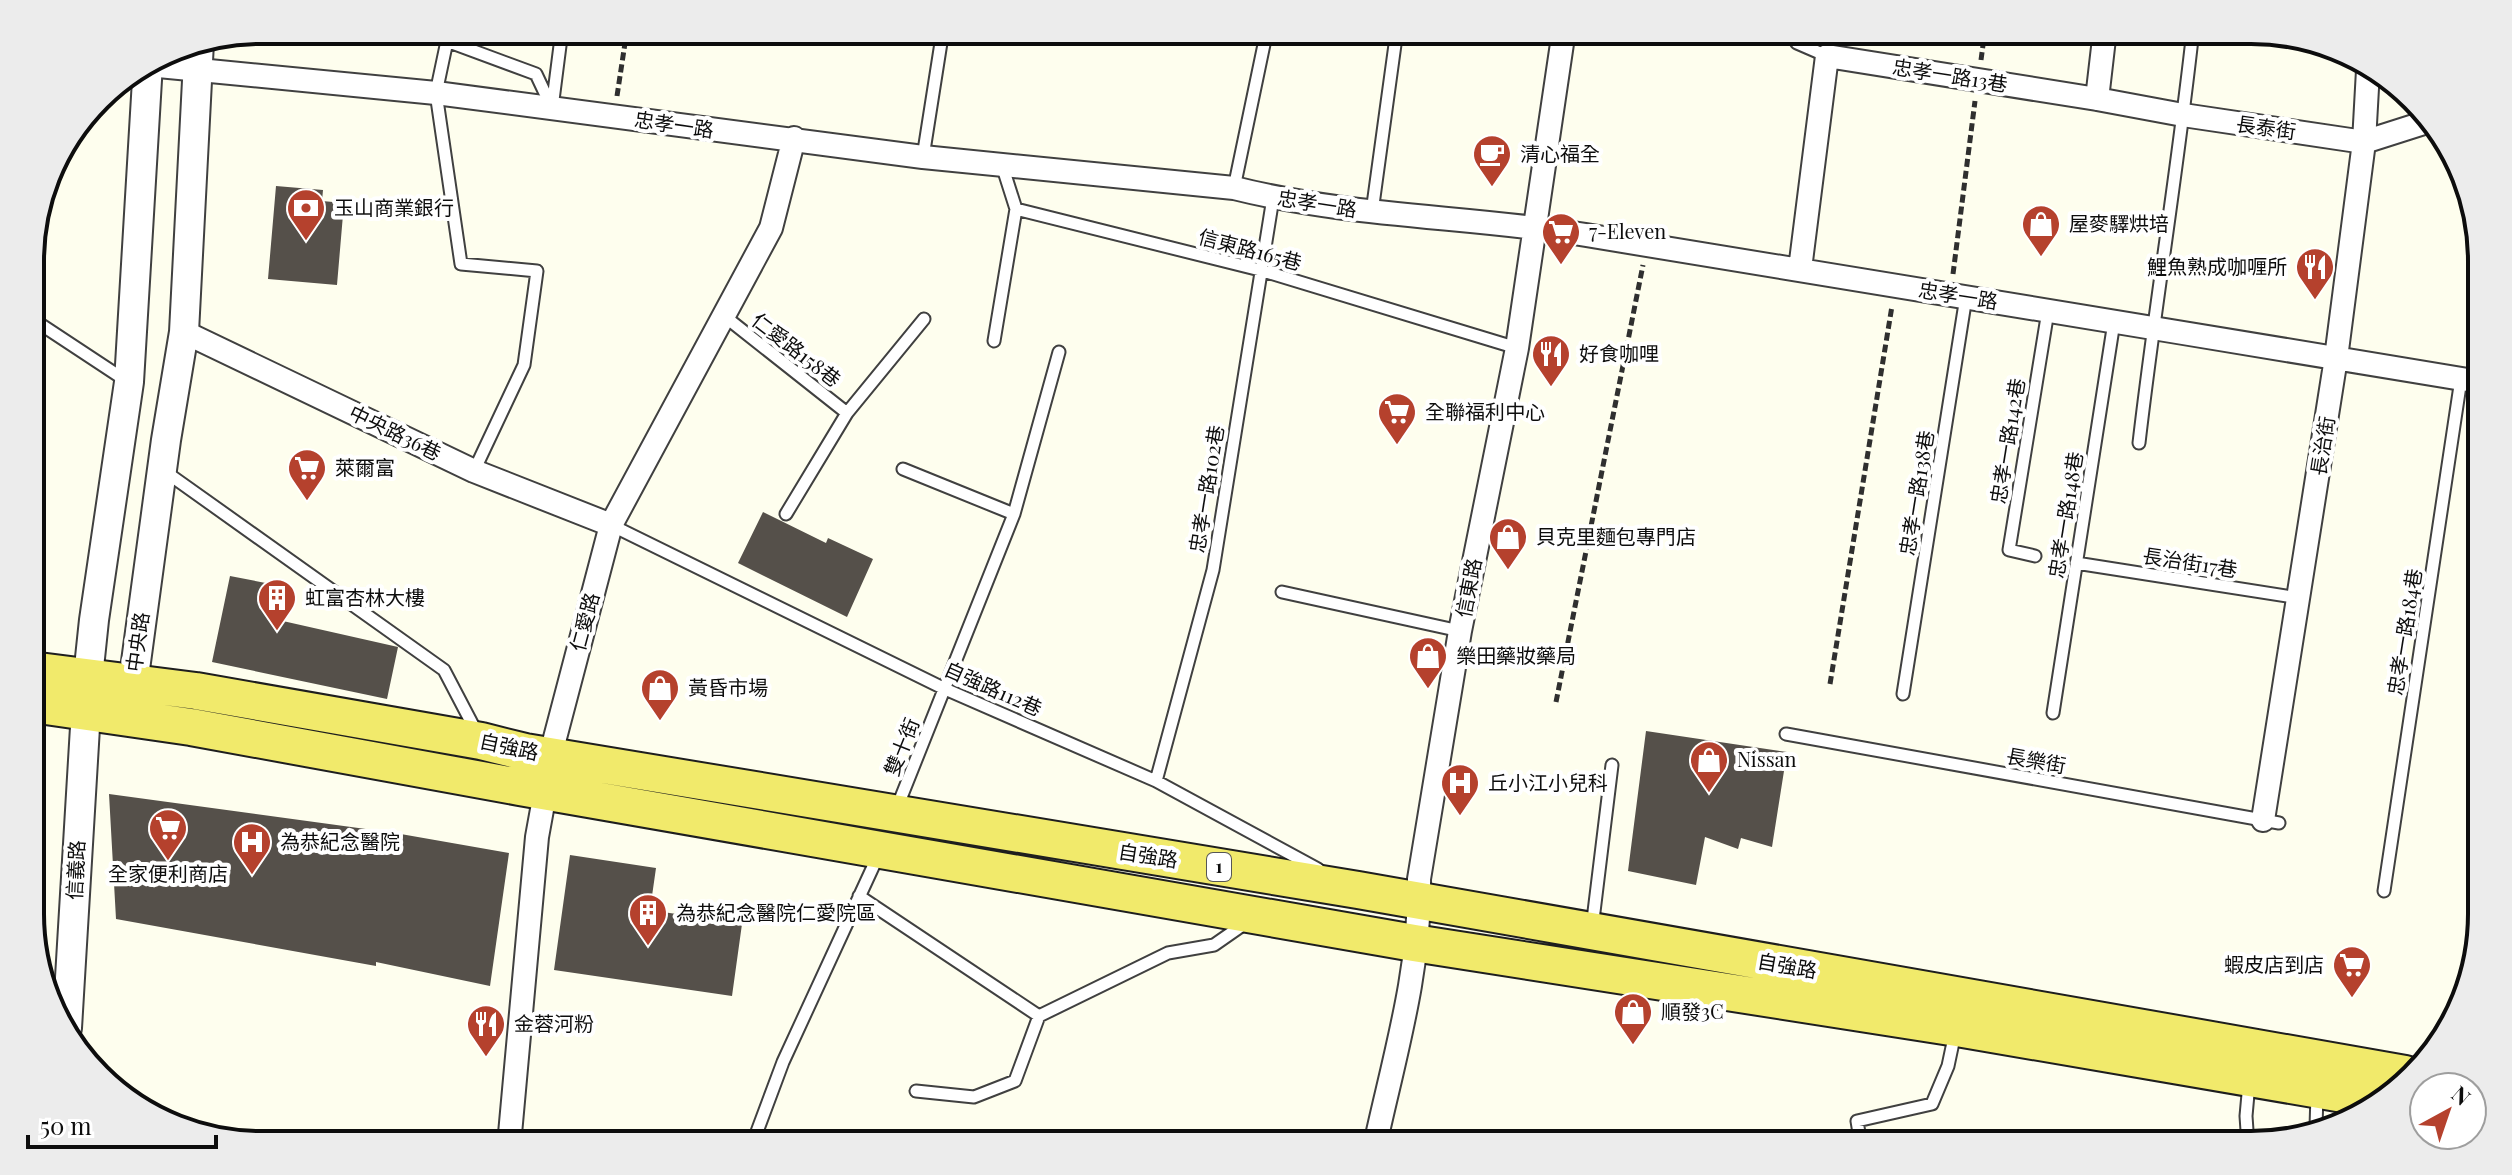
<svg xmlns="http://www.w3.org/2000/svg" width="2512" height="1175" font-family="'Playfair Display','Noto Sans TC',serif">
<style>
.building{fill:#55504a}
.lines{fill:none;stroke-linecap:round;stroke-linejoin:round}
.service-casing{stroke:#404040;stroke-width:15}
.minor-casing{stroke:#404040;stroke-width:26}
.tertiary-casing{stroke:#404040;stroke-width:32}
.primary-casing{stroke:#1e1e1e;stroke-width:40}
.path{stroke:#2f2f2f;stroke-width:5;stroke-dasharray:8 4;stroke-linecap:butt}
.service{stroke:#fff;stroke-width:11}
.minor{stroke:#fff;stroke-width:22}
.tertiary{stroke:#fff;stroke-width:28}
.primary{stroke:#f1ea6b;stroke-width:36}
.labels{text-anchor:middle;stroke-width:8;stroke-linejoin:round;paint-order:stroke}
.shield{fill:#fff;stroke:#565656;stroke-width:2}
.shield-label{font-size:18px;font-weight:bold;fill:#0d0d0d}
.street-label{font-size:20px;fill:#0d0d0d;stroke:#fff}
.poi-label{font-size:20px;fill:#0d0d0d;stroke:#fff;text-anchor:start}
.rim{fill:none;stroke:#0d0d0d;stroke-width:4}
</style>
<rect width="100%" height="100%" fill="#fefeee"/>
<!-- building -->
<path class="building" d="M276,186l47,4 -1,11 22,2 -7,82 -69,-6z
M763,512l63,31 2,-5 45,21 -26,58 -109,-54z
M230,576l51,10 -7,33 124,28 -11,52 -175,-37z
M1646,731l141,21 -15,95 -31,-9 -3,11 -33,-12 -9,48 -68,-14z
M109,794l286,39 114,20 -19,133 -114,-24v4l-260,-47z
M570,855l86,13 -6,42 92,14 -10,72 -178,-26z"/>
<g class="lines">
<!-- service casing -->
<g class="service-casing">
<path id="service" d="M417,30l119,44 16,34
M1799,30l-2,13 30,13
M447,41l-11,52 25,171 76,7 -13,94 -50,106
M552,108l10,-78
M923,157l20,-127
M1002,165l14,44 244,61 257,78
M1234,188l33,-158
M1372,212l25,-182
M723,315l124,98
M31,318l94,62
M994,341l22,-132
M2475,382l5,-37
M2139,443c16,-138 39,-275 54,-413
M903,469l111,45
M163,470l281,200 34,65
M786,514l61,-101 77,-94
M611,525l334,164 211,92 162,88
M2035,556l-26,-6 39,-239
M2076,563l223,35
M1282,592l178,39
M1903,694l63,-397
M2053,713l61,-391
M1786,734l493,89
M1156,781l57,-211 60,-372
M896,810l118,-296 45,-162
M2384,891l77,-512
M859,896l180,120 129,-63 46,-8 33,-23
M1592,928l20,-163
M916,1091l58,6 41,-16 24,-65
M2316,1127l1,-33
M752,1145l31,-83 95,-206
M1109,1145l2,-5
M1861,1145l-4,-24 75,-17 16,-38 7,-33
M2248,1145l-2,-29 3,-33"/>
</g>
<!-- minor casing -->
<g class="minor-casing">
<path id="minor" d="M148,65l288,28 487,64 311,31c115,29 235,28 352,47 298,48 596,98 894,147
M2097,99l8,-69
M1800,269l27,-213 270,43 86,16 181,27 69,-22
M184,332l290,139 137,54
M2263,820l73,-462 28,-216 4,-72
M509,1145l28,-308 18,-99 56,-213 160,-297 23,-90
M1375,1145c19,-87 46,-176 44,-266l41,-248 57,-283 47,-318"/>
</g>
<!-- tertiary casing -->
<g class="tertiary-casing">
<path id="tertiary" d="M117,692l16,-8 33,-244 18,-108 15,-290
M67,1028l21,-351 6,-57 35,-238 19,-319"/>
</g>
<!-- primary casing -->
<g class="primary-casing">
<path id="primary" d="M31,670l165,21 285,50 44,11 833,138 1047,184
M32,704l159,23 329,60 894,156 543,85 427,73"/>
</g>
<!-- path -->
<path class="path" d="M1981,60l4,-30
M617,96l10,-66
M1953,274l22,-173
M1830,684l62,-378
M1556,702l87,-437"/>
<!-- service -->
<use href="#service" class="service"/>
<!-- minor -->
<use href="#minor" class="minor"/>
<!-- tertiary -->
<use href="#tertiary" class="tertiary"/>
<!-- primary -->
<use href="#primary" class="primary"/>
</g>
<!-- icons -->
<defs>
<g id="cafe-pin" transform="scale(2)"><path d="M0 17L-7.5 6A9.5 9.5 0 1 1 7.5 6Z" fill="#b5412d" stroke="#fff"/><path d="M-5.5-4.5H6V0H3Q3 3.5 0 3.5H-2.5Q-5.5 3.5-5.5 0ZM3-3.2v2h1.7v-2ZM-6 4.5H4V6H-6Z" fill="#fff"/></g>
<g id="bank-pin" transform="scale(2)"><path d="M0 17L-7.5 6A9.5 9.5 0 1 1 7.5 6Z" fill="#b5412d" stroke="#fff"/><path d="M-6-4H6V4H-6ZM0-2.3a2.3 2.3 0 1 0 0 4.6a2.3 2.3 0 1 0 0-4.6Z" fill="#fff"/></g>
<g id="shop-pin" transform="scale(2)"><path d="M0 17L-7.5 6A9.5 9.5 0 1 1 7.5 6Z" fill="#b5412d" stroke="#fff"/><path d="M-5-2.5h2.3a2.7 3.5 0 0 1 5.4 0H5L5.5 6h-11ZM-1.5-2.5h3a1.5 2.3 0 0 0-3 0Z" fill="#fff"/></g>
<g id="supermarket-pin" transform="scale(2)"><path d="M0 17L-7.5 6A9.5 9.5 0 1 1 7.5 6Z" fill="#b5412d" stroke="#fff"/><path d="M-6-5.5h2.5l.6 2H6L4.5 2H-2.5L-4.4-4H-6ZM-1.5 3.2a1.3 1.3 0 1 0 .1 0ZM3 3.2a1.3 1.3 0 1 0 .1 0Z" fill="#fff"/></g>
<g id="restaurant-pin" transform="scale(2)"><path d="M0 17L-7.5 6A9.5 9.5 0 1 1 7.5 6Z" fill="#b5412d" stroke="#fff"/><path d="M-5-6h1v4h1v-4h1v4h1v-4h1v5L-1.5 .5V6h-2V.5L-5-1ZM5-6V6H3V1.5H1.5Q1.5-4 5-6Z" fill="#fff"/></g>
<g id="building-pin" transform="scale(2)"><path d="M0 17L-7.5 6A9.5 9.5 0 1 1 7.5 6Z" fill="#b5412d" stroke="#fff"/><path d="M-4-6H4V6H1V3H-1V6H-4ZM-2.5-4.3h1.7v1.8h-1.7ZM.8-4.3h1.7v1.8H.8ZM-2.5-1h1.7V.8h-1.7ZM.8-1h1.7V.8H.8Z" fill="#fff"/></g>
<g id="hospital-pin" transform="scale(2)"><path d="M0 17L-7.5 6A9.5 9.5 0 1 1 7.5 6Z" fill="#b5412d" stroke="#fff"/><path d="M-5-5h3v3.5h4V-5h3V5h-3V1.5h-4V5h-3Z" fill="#fff"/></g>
</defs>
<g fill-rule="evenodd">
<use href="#cafe-pin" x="1492" y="154"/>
<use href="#bank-pin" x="306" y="208"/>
<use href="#shop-pin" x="2041" y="224"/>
<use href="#supermarket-pin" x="1561" y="232"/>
<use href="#restaurant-pin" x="2315" y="267"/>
<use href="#restaurant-pin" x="1551" y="354"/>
<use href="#supermarket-pin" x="1397" y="412"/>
<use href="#supermarket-pin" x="307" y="468"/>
<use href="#shop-pin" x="1508" y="537"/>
<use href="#building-pin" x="277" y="598"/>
<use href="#shop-pin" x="1428" y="656"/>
<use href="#shop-pin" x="660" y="688"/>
<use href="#shop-pin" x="1709" y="760"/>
<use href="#hospital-pin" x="1460" y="783"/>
<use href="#supermarket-pin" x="168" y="828"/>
<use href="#hospital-pin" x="252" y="842"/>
<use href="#building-pin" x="648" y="913"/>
<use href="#supermarket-pin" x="2352" y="965"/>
<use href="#shop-pin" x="1633" y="1012"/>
<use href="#restaurant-pin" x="486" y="1024"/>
</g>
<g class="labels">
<!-- shield labels -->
<rect class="shield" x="1207" y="853" width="24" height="28" rx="6"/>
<g class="shield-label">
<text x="1219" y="873">1</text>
</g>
<!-- street labels -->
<g class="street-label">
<text transform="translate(1950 76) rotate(9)" y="7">忠孝一路13巷</text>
<text transform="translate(674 125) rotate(8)" y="7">忠孝一路</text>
<text transform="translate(2266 128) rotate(8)" y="7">長泰街</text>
<text transform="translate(1317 204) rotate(9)" y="7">忠孝一路</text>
<text transform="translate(1250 250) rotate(15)" y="7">信東路165巷</text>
<text transform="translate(1958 296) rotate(9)" y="7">忠孝一路</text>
<text transform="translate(796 350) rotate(38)" y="7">仁愛路158巷</text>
<text transform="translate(395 433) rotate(26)" y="7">中央路36巷</text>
<text transform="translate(2008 441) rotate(-81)" y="7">忠孝一路142巷</text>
<text transform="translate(2323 446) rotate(-81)" y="7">長治街</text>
<text transform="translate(1207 489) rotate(-81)" y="7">忠孝一路102巷</text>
<text transform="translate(1917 493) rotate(-81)" y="7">忠孝一路138巷</text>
<text transform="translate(2066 515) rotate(-81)" y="7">忠孝一路148巷</text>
<text transform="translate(2190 563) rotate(9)" y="7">長治街17巷</text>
<text transform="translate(1469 588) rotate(-79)" y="7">信東路</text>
<text transform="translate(585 622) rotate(-75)" y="7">仁愛路</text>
<text transform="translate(2405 632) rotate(-81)" y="7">忠孝一路184巷</text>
<text transform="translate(138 642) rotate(-82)" y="7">中央路</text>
<text transform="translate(993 689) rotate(24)" y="7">自強路112巷</text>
<text transform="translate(509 747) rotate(12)" y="7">自強路</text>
<text transform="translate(902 747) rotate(-68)" y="7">雙十街</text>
<text transform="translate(2036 761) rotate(10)" y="7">長樂街</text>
<text transform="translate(1148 856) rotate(9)" y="7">自強路</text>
<text transform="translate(76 870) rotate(-87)" y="7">信義路</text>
<text transform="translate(1787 966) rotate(10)" y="7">自強路</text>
</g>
<!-- poi labels -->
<g class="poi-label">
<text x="1520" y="161">清心福全</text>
<text x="334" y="215">玉山商業銀行</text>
<text x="2069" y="231">屋麥驛烘培</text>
<text x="1589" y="239">7-Eleven</text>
<text x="2287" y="274" text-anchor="end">鯉魚熟成咖喱所</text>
<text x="1579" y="361">好食咖哩</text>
<text x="1425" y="419">全聯福利中心</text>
<text x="335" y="475">萊爾富</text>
<text x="1536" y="544">貝克里麵包專門店</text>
<text x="305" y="605">虹富杏林大樓</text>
<text x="1456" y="663">樂田藥妝藥局</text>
<text x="688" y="695">黃昏市場</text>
<text x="1737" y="767">Nissan</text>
<text x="1488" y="790">丘小江小兒科</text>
<text x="280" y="849">為恭紀念醫院</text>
<text x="168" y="881" text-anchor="middle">全家便利商店</text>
<text x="676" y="920">為恭紀念醫院仁愛院區</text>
<text x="2324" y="972" text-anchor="end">蝦皮店到店</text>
<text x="1661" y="1019">順發3C</text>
<text x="514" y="1031">金蓉河粉</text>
</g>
</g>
<!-- crop -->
<path d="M0 0H2512V1175H0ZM261 44H2251A217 217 0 0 1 2468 261V914A217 217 0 0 1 2251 1131H261A217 217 0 0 1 44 914V261A217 217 0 0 1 261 44Z" fill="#ececec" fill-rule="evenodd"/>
<path class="rim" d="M261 44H2251A217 217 0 0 1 2468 261V914A217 217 0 0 1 2251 1131H261A217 217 0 0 1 44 914V261A217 217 0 0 1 261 44Z"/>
<!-- north arrow -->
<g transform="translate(2448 1111) rotate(40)"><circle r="38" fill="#ffffff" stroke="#9e9e9e" stroke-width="2"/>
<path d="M0-6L14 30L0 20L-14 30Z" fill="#b5412d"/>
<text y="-12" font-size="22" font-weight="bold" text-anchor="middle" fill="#0d0d0d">N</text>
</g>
<!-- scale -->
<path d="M28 1135v12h188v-12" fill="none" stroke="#0d0d0d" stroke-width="4"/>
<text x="40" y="1135" font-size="24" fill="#0d0d0d" stroke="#ffffff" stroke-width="6" paint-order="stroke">50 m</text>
</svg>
